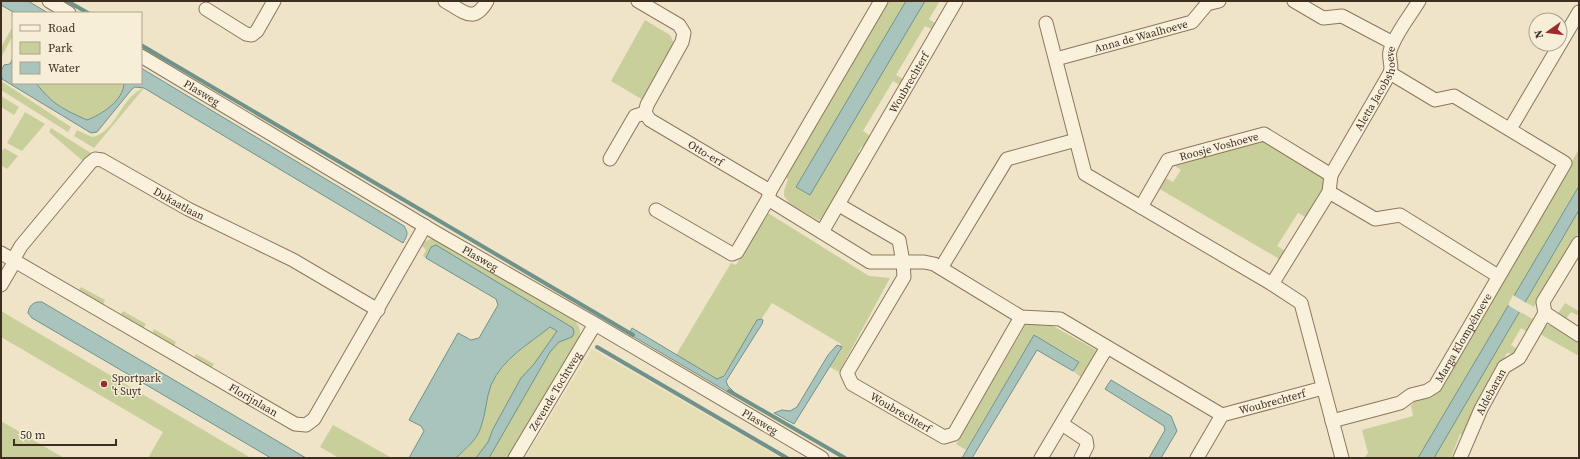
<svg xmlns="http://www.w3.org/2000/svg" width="1580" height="459" font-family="'Source Serif 4',serif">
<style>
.farmland{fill:#e6deb5}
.green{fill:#c9cf9b}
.water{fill:#a9c4bc;stroke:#6f938a}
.pier{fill:#f0e4c8}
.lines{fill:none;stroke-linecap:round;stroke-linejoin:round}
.stream{stroke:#6f938a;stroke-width:4}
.minor-casing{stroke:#8d765c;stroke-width:15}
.minor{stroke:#faf1dc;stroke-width:13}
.poi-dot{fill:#9e2a2b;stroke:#f7eed8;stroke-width:1.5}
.labels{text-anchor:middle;stroke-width:3;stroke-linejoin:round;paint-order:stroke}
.street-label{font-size:11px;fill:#3d2e20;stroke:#f7eed8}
.poi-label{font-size:11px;fill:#3d2e20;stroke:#f7eed8;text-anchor:start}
</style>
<rect width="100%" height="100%" fill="#f0e4c8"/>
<!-- farmland -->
<path class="farmland" d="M592,349l189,109h-256z"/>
<!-- green -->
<path class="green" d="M888,1h18l-110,186 13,8 116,-194h15l-11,18 9,6 -3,6 -10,-5 -29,49 9,5 -3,6 -9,-5 -30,50 9,6 -7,11 -3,-2 -4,6 4,3 -38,64 -6,1 -28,-16 -6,-8v-5l4,-12 -3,-2z
M645,20l25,15 4,8 -31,57 -32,-19z
M13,26v9l-12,23v-11z
M1,81l70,46 -3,5 -67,-42z
M36,83h88c0,17 -24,32 -37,37 -24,-11 -34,-15 -51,-37z
M144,88l-50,60 -20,-12 3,-6 15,7c24,-4 29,-41 52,-49z
M1,96l18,11 -5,8 -13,-8z
M25,112l20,12 -23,27 -15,-8z
M51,128l40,25 -7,9 -35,-30z
M1263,141l59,35 3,11 -18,31 -9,-5 -21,33 10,6 -6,8 -123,-72 6,-11 9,5 8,-12 -9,-6z
M4,148l14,8 -11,13 -6,-4v-12z
M1579,149v37l-161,272h-54l4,-5 -6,-23 51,-14 -2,-10 5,-6 18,-5z
M1579,210v22l-45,75 -9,-5z
M768,213l101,63 21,2 -51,94 -9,-5 12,-19 -2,-2 1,-2 -69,-41 -51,76h-4l-41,-24 55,-92 5,2z
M433,238l5,2 135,79c8,8 8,13 5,23l-68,116h-21l61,-106 9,-10 13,-5 -141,-90 -5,11 -3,-2 3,-6 -4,-4 3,-5z
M81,287l24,13 -2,5 -25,-14z
M1565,303l14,8v5l-8,-4 -6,8 -8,-5z
M1,311l250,147h-103l15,-26 -162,-95z
M123,311l23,13 -3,5 -23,-14z
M1519,311l17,10 -7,12 -8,-5 -10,17 8,5 -5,4 -7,-1 -22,39 -21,44 -4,-2 -9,24h-17z
M1026,324l27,2 45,25 -16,27 -9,-7 6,-10 -45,-26 -68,115 -10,-6z
M1548,325h4l27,16v15l-39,-22 4,-8z
M551,326l6,5 -23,33 -13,14 -28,51 -5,13 -12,16h-20c10,-9 20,-17 25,-30 6,-14 4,-31 11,-45 14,-26 37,-39 59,-57z
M154,329l22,13 -2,4 -22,-12z
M196,354l18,10 -3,4 -17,-10z
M1,421l63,37h-63z
M333,425l59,33h-53l-19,-11z"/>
<!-- water -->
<path class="water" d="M1,1h27l20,12h-33l-14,-8z
M906,1h19l-115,194 -14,-8z
M13,58v25h23c17,22 27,26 51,37 14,-5 37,-20 37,-37h17v-15l263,158c5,7 3,10 -1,17l-259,-155 -9,-1 -3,2 -35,43 -6,1 -89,-54 -1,-8 3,-6 6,-1z
M1579,186v24l-145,248h-16z
M436,245l137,83 1,5 -2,4 -13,5 -9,10 -61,106h-13l12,-16 5,-13 28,-51 13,-14 23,-33 -7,-4c-21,17 -47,31 -59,58 -5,13 -5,28 -10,42 -4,13 -15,21 -25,31h-47l15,-27 -3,-5 -12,-6 49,-87 13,7 8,-2 19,-33 -2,-6 -70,-41 5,-11z
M37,302h5l264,156h-35l-239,-140 -4,-5c1,-6 3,-9 9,-11z
M761,319l2,1 -1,4 -36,57 2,5 6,6 -3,2 -102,-60 3,-6 85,51 7,-3 33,-56z
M1034,335l45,27 -6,9 -36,-21 -65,108h-10z
M837,345l5,2 -48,77 -20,-11 8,-3 8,1 7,-4 31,-52z
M1111,380l60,36 6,15 -16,27h-12l16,-28 -1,-4 -59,-37z"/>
<!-- pier -->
<path class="pier" d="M1513,295l13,8 -5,10 -13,-8z"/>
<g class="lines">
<!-- stream -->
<path class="stream" d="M67,1l21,12
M141,45l492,290
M597,347l190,111
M729,391l116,67"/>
<!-- minor casing -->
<g class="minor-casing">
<g id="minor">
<path d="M49,1l20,12"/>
<path d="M445,1c19,11 29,23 42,0"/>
<path id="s1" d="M638,1l41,24 5,8 -2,9 -35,63 -2,8 5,7 120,71"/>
<path d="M881,1l-111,190 -2,8 102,63h54l10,2 87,53 39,2 162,96 -25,43"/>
<path d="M1294,1l29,17 19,-2 51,27"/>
<path d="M206,9l40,25 6,1 5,-4 17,-30"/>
<path d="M1046,23l39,151 187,110 29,19 41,155"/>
<path id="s2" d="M141,56l297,178 157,90 227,134"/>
<path id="s3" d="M1056,59l136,-37 15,-18 12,-3"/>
<path d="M1510,129l69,-117"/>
<path d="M610,159l25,-43 10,-3"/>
<path id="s4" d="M1331,175l59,-102c3,-8 -2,-14 0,-22 5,-17 20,-35 29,-50"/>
<path d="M1329,192l46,27 25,-4 98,61"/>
<path id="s5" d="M839,205l60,35 4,22 1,15 -57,96 5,11 92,53 10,-3 67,-117"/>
<path id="s6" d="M1141,207l27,-47 96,-26 67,41 -2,17 -57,92"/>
<path d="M656,210l76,44 5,-2 31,-53"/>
<path id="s7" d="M822,232l134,-231"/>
<path id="s8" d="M1,253l294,171 11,1 8,-6 111,-193"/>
<path id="s9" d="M13,260l8,-14 69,-83 5,-4 7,1 86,49 105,51 85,50"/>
<path d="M941,268l66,-109 69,-19"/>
<path d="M1,285l14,-24"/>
<path d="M1545,313l-2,-11 36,-59"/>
<path d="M1545,313l34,22"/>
<path id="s10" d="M1222,415l101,-27"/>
<path id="s11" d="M1332,421l68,-18 11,-8 16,-4 8,-5 130,-223 -111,-67 -19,4 -45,-27"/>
<path d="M1062,424l24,16 1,6 -6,12"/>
<path id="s12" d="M515,458l80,-134"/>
<path d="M1041,458l66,-111"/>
<path id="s13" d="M1460,458l21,-49 23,-42 15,-9 26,-45"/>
</g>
</g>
<!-- minor -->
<use href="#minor" class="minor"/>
</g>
<!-- markers -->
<circle class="poi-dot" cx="104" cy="384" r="4"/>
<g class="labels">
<!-- street labels -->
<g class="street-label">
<text dy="4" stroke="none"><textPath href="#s3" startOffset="88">Anna de Waalhoeve</textPath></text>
<text dy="4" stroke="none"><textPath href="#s7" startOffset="173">Woubrechterf</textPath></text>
<text dy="4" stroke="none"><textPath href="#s4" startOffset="99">Aletta Jacobshoeve</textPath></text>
<text dy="4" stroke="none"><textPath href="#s2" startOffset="71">Plasweg</textPath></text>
<text dy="4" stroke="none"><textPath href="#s6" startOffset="107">Roosje Voshoeve</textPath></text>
<text dy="4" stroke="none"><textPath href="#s1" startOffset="220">Otto-erf</textPath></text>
<text dy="4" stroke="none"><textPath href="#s9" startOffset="226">Dukaatlaan</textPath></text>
<text dy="4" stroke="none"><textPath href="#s2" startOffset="395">Plasweg</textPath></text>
<text dy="4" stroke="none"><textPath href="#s11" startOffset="166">Marga Klompéhoeve</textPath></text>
<text dy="4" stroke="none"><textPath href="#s12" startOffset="78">Zevende Tochtweg</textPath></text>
<text dy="4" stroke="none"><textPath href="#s13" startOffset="73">Aldebaran</textPath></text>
<text dy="4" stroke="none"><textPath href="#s8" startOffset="292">Florijnlaan</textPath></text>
<text dy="4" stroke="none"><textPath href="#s10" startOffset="52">Woubrechterf</textPath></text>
<text dy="4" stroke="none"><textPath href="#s5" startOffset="287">Woubrechterf</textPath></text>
<text dy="4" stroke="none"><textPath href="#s2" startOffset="719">Plasweg</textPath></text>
</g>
<!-- poi labels -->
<g class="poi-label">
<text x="112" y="382">Sportpark<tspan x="112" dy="13">'t Suyt</tspan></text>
</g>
</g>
<!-- border -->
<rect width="1580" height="459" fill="none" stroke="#3d2e20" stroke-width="4"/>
<!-- legend -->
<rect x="12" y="12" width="130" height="72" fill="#f7eed8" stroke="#ada18e"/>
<rect x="20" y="25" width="20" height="6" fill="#faf1dc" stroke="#ada18e"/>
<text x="48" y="32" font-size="12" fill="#3d2e20">Road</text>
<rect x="20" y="42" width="20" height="12" fill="#c9cf9b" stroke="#ada18e"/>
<text x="48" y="52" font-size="12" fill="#3d2e20">Park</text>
<rect x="20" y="62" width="20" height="12" fill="#a9c4bc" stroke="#ada18e"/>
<text x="48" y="72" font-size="12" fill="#3d2e20">Water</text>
<!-- north arrow -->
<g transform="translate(1548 32) rotate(256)"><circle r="19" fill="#f7eed8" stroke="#ada18e"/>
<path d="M0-3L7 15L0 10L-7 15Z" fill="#9e2a2b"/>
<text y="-6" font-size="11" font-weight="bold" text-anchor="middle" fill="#3d2e20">N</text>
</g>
<!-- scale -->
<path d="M14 439v6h102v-6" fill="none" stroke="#3d2e20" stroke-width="2"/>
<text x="20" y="439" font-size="12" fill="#3d2e20" stroke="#f7eed8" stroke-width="3" paint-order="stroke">50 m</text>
</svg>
